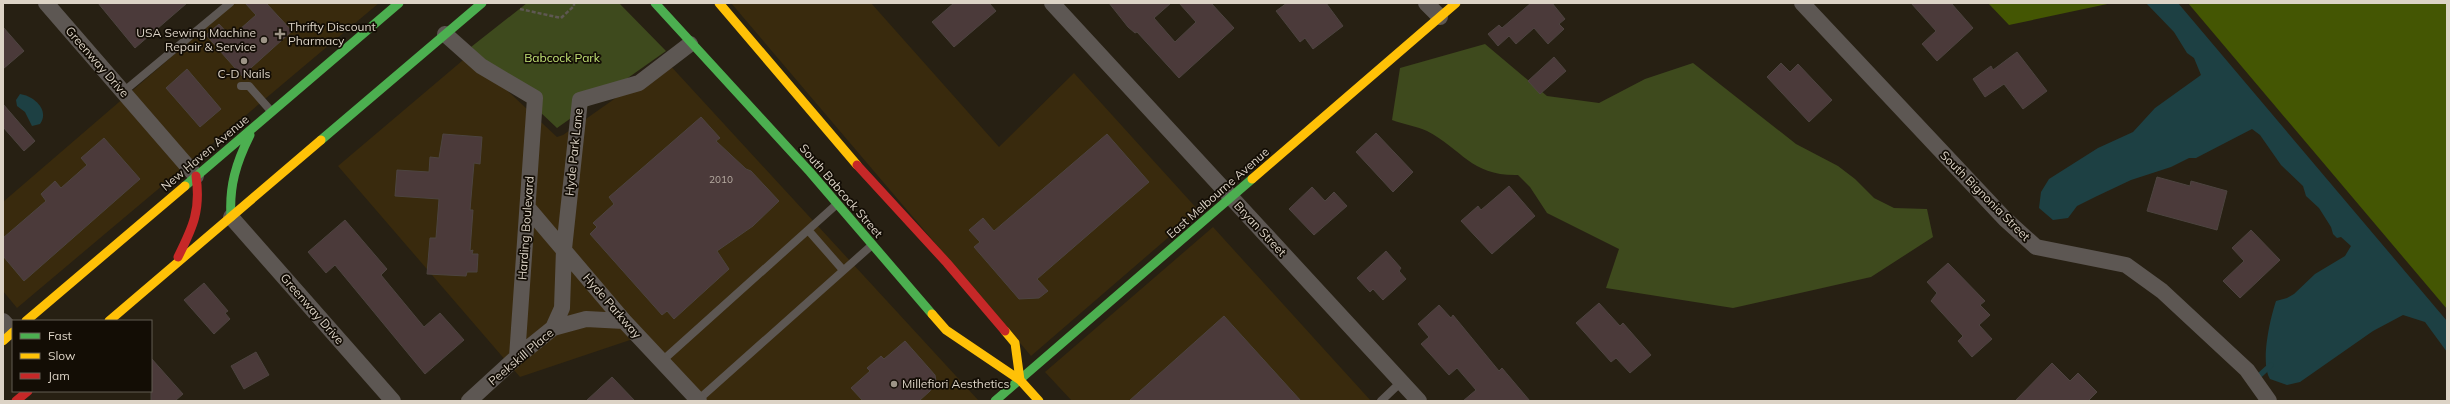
<svg xmlns="http://www.w3.org/2000/svg" width="2450" height="404" font-family="Mulish,sans-serif">
<style>
.built{fill:#392a0d}
.green{fill:#3e4a1d}
.forest{fill:#445603}
.water{fill:#1d4043}
.lines{fill:none;stroke-linecap:round;stroke-linejoin:round}
.stream{stroke:#1d4043;stroke-width:5.5}
.building{fill:#4b3a3a;stroke:#4d4440}
.path{stroke:#5e5852;stroke-width:2.5;stroke-dasharray:4 2;stroke-linecap:butt}
.lane{stroke:#5d5753;stroke-width:8}
.street{stroke:#5d5753;stroke-width:16}
.fast{stroke:#4caf50;stroke-width:9}
.slow{stroke:#ffc107;stroke-width:9}
.jam{stroke:#c62828;stroke-width:9}
.poi-dot{fill:#9d9487;stroke:#130d05;stroke-width:1.5}
.labels{text-anchor:middle;stroke-width:3.5;stroke-linejoin:round;paint-order:stroke}
.number-label{font-size:10px;fill:#b8ada3}
.poi-label{font-size:12px;fill:#dcd3c6;stroke:#130d05;text-anchor:start}
.park-label{font-size:12px;fill:#c2e376;stroke:#130d05}
.street-label{font-size:12px;fill:#dcd3c6;stroke:#130d05}
</style>
<rect width="100%" height="100%" fill="#272013"/>
<!-- built -->
<path class="built" d="M234,3h145l-362,305 -14,-17v-89z
M731,3h140l128,144 75,-74 125,138 -168,145z
M469,55l88,82 6,-2 104,-73 312,339h-287l-56,-63 -116,39 -182,-211z
M1213,227l158,174h-299l-27,-29z"/>
<!-- green -->
<path class="green" d="M527,3h92l47,48 -109,77 -86,-81z
M1485,44l62,52 52,7 46,-24 48,-16 103,81 42,22 17,13 19,19 20,10 33,1 6,28 -62,40 -138,31 -127,-20 13,-39 -72,-36 -17,-26 -12,-12c-47,1 -55,-25 -91,-44 -11,-5 -24,-7 -35,-11l8,-52z"/>
<!-- forest -->
<path class="forest" d="M1988,3h124l-103,22z
M2188,3h259v306z"/>
<!-- water -->
<path class="water" d="M2146,3h32l269,318v31l-22,-30 -22,-7 -30,16 -73,51 -13,3 -17,-6c-10,-16 0,-60 6,-78l11,-3 7,-4 21,-20 30,-18 6,-10 -10,-9 -4,1 -4,-4 -2,-7 -12,-19 -13,-12 -3,-10 -22,-21 -21,-30 -8,-6 -56,29h-7l-18,9 -40,13 -36,17 -18,9 -9,12 -15,2 -14,-12 2,-16 8,-13 49,-31 35,-16 22,-24 46,-33 -7,-17 -7,-5 -13,-21z
M20,94c14,2 30,16 20,30l-8,2 -7,-14 -8,-6 -1,-6z"/>
<g class="lines">
<!-- stream -->
<path class="stream" d="M2261,374l10,-9"/>
</g>
<!-- building -->
<path class="building" d="M98,3h89l-52,45z
M245,3h21l26,28 -50,45 -36,-41 13,-11 12,13 25,-22z
M954,3h35l7,8 -42,36 -22,-25z
M1109,3h62l-17,15 21,24 21,-20 -17,-19h32l23,25 -55,50 -42,-46 -2,1 -7,-6z
M1287,3h39l17,23 -30,23 -8,-11 -5,4 -24,-31z
M1531,3h21l13,16 -6,5 5,5 -16,15 -14,-16 -18,16 -7,-8 -11,10 -10,-12 11,-9 3,3z
M1911,3h40l22,25 -36,33 -15,-17 14,-13z
M3,27l21,24 -21,18z
M2017,52l30,39 -24,18 -19,-25 -19,13 -12,-18 18,-13 2,4z
M1554,57l12,14 -26,23 -12,-13z
M1781,63l9,9 8,-8 34,36 -23,22 -42,-45z
M187,69l34,40 -21,18 -34,-39z
M3,104l32,37 -11,10 -21,-24z
M701,117l19,21 -4,3 30,28 5,2 28,30 -26,25 -36,25 12,18 -55,50 -7,-8 -5,4 -72,-81 7,-7 -4,-4 21,-19 -5,-7z
M1376,133l37,39 -20,20 -37,-40z
M443,134l39,3 -2,27 -6,-1 -4,47h3l-3,41 3,-1 -1,4h6l-1,18h-10l-1,4 -39,-2 3,-36h6l3,-39 -44,-3 2,-26 32,2 1,-15 9,1z
M1107,134l42,48 -112,97 11,12 -9,7 -20,1 -45,-52 6,-5 -11,-12 14,-12 11,13z
M104,138l36,41 -116,102 -21,-25v-18l43,-37 -5,-7 14,-13 6,7 26,-23 -6,-7z
M2157,177l33,9 1,-5 36,10 -10,39 -70,-19z
M1509,186l26,30 -43,38 -31,-33 17,-15 3,4z
M1312,187l13,14 9,-9 13,14 -33,29 -25,-26z
M345,220l42,49 -6,6 43,52 16,-14 24,27 -39,34 -90,-109 -9,8 -18,-21z
M2251,230l29,30 -40,38 -17,-17 21,-20 -12,-13z
M1386,251l15,17 -2,3 7,8 -23,21 -10,-11 -3,3 -13,-14z
M1948,263l37,38 -5,4 10,10 -11,10 13,14 -20,18 -14,-16 5,-5 -32,-35 6,-8 -10,-11z
M204,283l24,28 -3,2 5,6 -16,15 -30,-34z
M1599,303l21,23 3,-3 28,32 -21,18 -14,-15 -5,4 -35,-39z
M1439,305l12,13 2,-3 46,56 3,-3 28,33h-67l13,-11 -19,-22 -8,7 -28,-31 8,-7 -11,-13z
M1224,316l77,85h-172z
M905,341l30,34 1,6 -6,10 -11,10h-56l-12,-13 19,-17 -3,-3 14,-12 3,3z
M256,352l13,23 -25,14 -13,-23z
M151,358l32,36 -8,7h-24z
M2052,363l18,18 8,-8 19,19 -9,9h-73z
M612,377l23,24h-49z"/>
<g class="lines">
<!-- path -->
<path class="path" d="M520,9l41,9 13,-12v-3"/>
<!-- lane -->
<path class="lane" d="M241,86h8l22,25
M123,92l107,-89
M808,230l35,40
M662,361l175,-157
M698,400l174,-155
M1381,401l20,-19"/>
<!-- street -->
<path class="street" d="M46,3l150,173
M1052,3l367,398
M1426,3l14,14
M1802,3l203,216 31,28 90,18 36,26 85,79 22,31
M445,34l36,32 54,32 -18,259
M528,208l96,113 75,80
M231,217l162,184
M3,321l10,11
M553,328l9,-20 2,-59 16,-149 59,-17 51,-39
M469,401l48,-44 36,-29 33,-9 38,2"/>
<!-- fast -->
<path class="fast" d="M655,3l155,169 122,142
M321,140l161,-137
M185,186l214,-183
M231,217c-2,-31 5,-54 19,-82
M995,401l257,-222"/>
<!-- slow -->
<path class="slow" d="M719,3l138,162
M1252,179l204,-176
M932,314l14,16 74,50 19,21
M26,321l159,-135
M109,321l212,-181
M1005,331l10,12 5,37
M3,341l10,-9"/>
<!-- jam -->
<path class="jam" d="M857,165l90,98 58,68
M178,257c15,-30 23,-47 18,-81
M16,401l12,-10"/>
</g>
<!-- markers -->
<g class="poi-dot">
<path d="M278 28h4v4h4v4h-4v4h-4v-4h-4v-4h4z"/>
<circle cx="264" cy="40" r="4"/>
<circle cx="244" cy="61" r="4"/>
<circle cx="894" cy="384" r="4"/>
</g>
<g class="labels">
<!-- number labels -->
<g class="number-label">
<text x="721" y="183">2010</text>
</g>
<!-- poi labels -->
<g class="poi-label">
<text x="288" y="31">Thrifty Discount<tspan x="288" dy="14">Pharmacy</tspan></text>
<text x="256" y="37" text-anchor="end">USA Sewing Machine<tspan x="256" dy="14">Repair &amp; Service</tspan></text>
<text x="244" y="78" text-anchor="middle">C-D Nails</text>
<text x="902" y="388">Millefiori Aesthetics</text>
</g>
<!-- park labels -->
<g class="park-label">
<text x="562" y="62">Babcock Park</text>
</g>
<!-- street labels -->
<g class="street-label">
<text transform="translate(97 62) rotate(49)" y="4">Greenway Drive</text>
<text transform="translate(574 152) rotate(-84)" y="4">Hyde Park Lane</text>
<text transform="translate(205 153) rotate(-40)" y="4">New Haven Avenue</text>
<text transform="translate(841 191) rotate(49)" y="4">South Babcock Street</text>
<text transform="translate(1218 193) rotate(-41)" y="4">East Melbourne Avenue</text>
<text transform="translate(1985 196) rotate(45)" y="4">South Bignonia Street</text>
<text transform="translate(526 228) rotate(-86)" y="4">Harding Boulevard</text>
<text transform="translate(1260 229) rotate(47)" y="4">Bryan Street</text>
<text transform="translate(612 306) rotate(49)" y="4">Hyde Parkway</text>
<text transform="translate(312 309) rotate(49)" y="4">Greenway Drive</text>
<text transform="translate(521 357) rotate(-40)" y="4">Peekskill Place</text>
</g>
</g>
<!-- border -->
<rect width="2450" height="404" fill="none" stroke="#dcd3c6" stroke-width="8"/>
<!-- legend -->
<rect x="12" y="320" width="140" height="72" fill="#130d05" stroke="#635c52"/>
<rect x="20" y="333" width="20" height="6" fill="#4caf50" stroke="#635c52"/>
<text x="48" y="340" font-size="12" fill="#dcd3c6">Fast</text>
<rect x="20" y="353" width="20" height="6" fill="#ffc107" stroke="#635c52"/>
<text x="48" y="360" font-size="12" fill="#dcd3c6">Slow</text>
<rect x="20" y="373" width="20" height="6" fill="#c62828" stroke="#635c52"/>
<text x="48" y="380" font-size="12" fill="#dcd3c6">Jam</text>
</svg>
